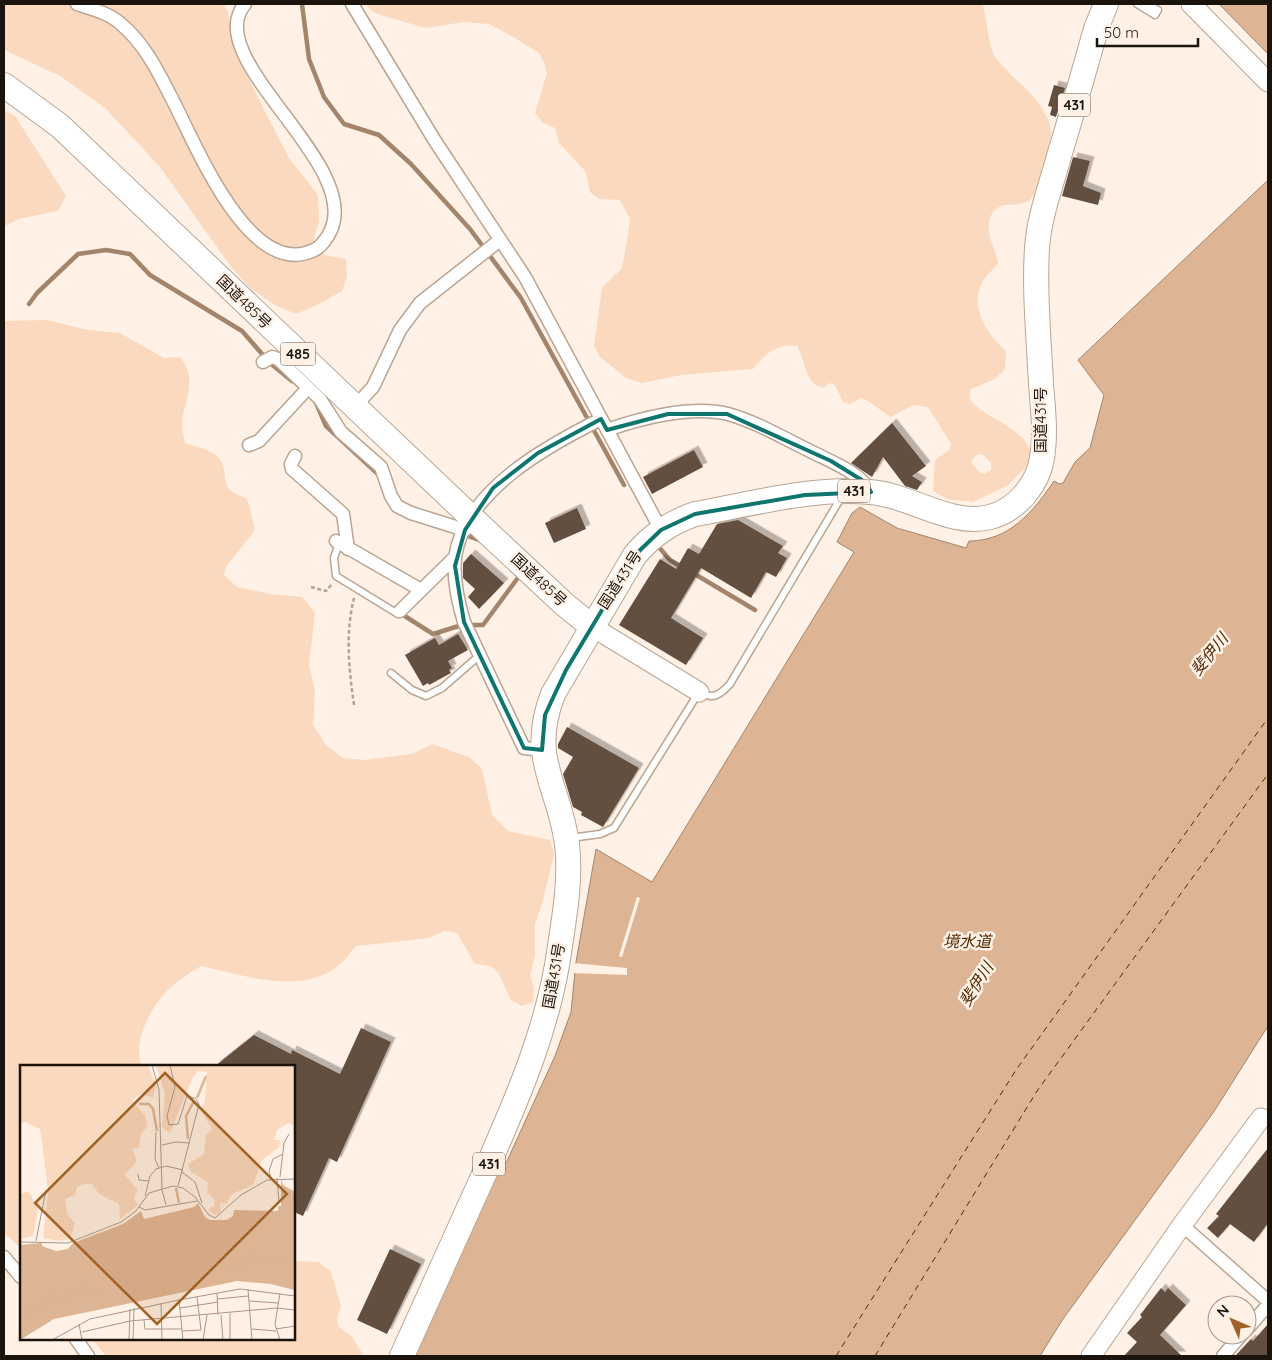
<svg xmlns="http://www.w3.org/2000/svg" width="1272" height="1360" font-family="Quicksand,'Noto Sans JP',sans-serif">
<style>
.green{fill:#fad9be;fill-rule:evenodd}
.water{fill:#ddb594;stroke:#a3856c}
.pier{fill:#fff1e6}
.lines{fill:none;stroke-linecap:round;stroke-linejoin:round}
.stream{stroke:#a3856c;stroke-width:4.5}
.ferry{stroke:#512b02;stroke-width:1;stroke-dasharray:6 5;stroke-linecap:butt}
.building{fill:#635040;filter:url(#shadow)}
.lane-casing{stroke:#baa593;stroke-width:9}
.street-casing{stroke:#baa593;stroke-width:15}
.secondary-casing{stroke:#baa593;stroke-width:21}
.highway-casing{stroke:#baa593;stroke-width:26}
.path{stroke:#afa39a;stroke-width:2.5;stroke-dasharray:4 2.5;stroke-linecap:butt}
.lane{stroke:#fff;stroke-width:6}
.street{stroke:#fff;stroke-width:12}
.secondary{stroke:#fff;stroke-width:19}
.highway{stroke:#fff;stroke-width:24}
.marked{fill:none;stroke:#0f766e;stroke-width:4;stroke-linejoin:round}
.labels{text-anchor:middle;stroke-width:5;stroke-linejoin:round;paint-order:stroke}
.shield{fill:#fff1e6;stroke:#5f564e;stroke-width:1}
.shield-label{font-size:14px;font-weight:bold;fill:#1b140d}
.street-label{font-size:15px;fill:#1b140d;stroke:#fff1e6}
.water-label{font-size:16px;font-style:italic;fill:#512b02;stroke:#fff1e6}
.inset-river{fill:none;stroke:#ddb594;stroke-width:2.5}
.inset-road{fill:none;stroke:#a4998f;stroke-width:1}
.view{fill:#a06227;fill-opacity:0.15;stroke:#a06227;stroke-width:2.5}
.inset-edge{fill:none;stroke:#1b140d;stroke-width:2.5}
</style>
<defs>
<filter id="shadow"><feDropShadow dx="4.5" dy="-4.5" stdDeviation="0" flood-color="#0004"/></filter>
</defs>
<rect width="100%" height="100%" fill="#fff1e6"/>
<!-- green -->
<path class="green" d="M4,4h219l5,8 7,35 18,41 36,70 29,37 1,26 -6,21 11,13 22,4 1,17 -5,15 -21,12 -25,11 -23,-10 -24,-17 -20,-23 -69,-97 -55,-59 -45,-32 -56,-26z
M366,4h617c2,10 7,45 11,51 17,26 59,48 57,83 -1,12 -12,53 -20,61 -14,12 -37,-4 -42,24 -2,13 7,28 9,40 -5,7 -14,14 -17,22 -11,25 8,51 25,66l-1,18 -10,10 -24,10 -2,9c13,18 35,22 51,38 5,4 8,11 12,16l-6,15 -18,18 -35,17 -26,-3 -14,-8 2,-31 14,-10 2,-6 -23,-37 -15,-2 -22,12c-9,-5 -22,-17 -30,-19l-11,6 -7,-2 -8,-17 -5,-2 -7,5c-19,-5 -17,-27 -26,-42 -20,-3 -32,8 -44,23l-72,6 -39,8 -16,-5 -26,-21 -6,-11 8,-58 20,-20 5,-27 3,-22 -10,-19 -21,-1 -9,-7 -4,-20 -27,-29 -4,-15 -12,-5 -8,-10 12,-40 -3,-10 -5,-10 -24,-15 -26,-14 -25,-2 -38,6 -42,-12 -11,-4zM982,454l9,9v7l-7,4 -5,-2 -8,-10 5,-7z
M4,110l11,6 51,80 -8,15 -39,8 -15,7z
M47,320l41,10 32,3 44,25 16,-1c19,24 4,40 2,67 0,6 2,13 3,19 9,4 26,6 33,14 14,16 -4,33 29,41l8,32 -29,37 -2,8 13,12 33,7 32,3 13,16 -6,52 6,27 -2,33 13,20 17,13 22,2 47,-6 20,-10 37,13 13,12 10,46 16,16 42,9 4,14 -12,50 -7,20v31l-5,21 4,12 -1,14 -11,4 -11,-6 -12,-26 -8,-8 -16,-2 -18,-31 -13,-2 -15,7 -73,8c-6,6 -11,15 -18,20 -39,30 -94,9 -137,0 -8,5 -16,10 -23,15 -22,16 -48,59 -36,85h-121v182l-17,-15v-912z
M294,1261l25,1 12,10 10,34 -4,12 1,8 14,11 12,19h-258l-14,-17h202z"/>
<!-- water -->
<path class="water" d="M1219,4h49v50z
M1268,180v846l-55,87 -150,206 -23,37h-625l80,-178 12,-17 48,-105 16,-44 5,-50 20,-113 56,33 202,-330 -17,-10 15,-29 8,-6 37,21 69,20 3,-7c40,0 64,-29 85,-60l5,3 4,-1 12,-21 15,-14 14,-53 -26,-35z"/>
<!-- pier -->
<path class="pier" d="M637,897l3,1 -18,59 -3,-1z
M573,963l54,5v7l-55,-2z"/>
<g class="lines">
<!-- stream -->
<path class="stream" d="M302,4l7,55 15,38 20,27 35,11 32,29 59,65 51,69 103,187
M29,304l8,-11 41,-39 28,-4 24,4 20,21 92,56 28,32 22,18
M316,403l10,23 53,49
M462,534l20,7
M657,545l13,15 12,7
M693,573l62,37
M400,613l33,21 29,-9
M469,625h14l37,-50"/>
<!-- ferry -->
<path class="ferry" d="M836,1356l180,-286 252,-352
M875,1356l162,-265 231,-317"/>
</g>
<!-- building -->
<path class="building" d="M1054,85l11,3 -9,29 -6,-2 2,-8 -4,-1z
M1073,157l17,4 -7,25 18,7 -3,12 -36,-9z
M892,423l34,43 -14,10 10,6 -5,8 -12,-4 -22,-29 -11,20 -21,-14z
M694,450l9,17 -51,27 -9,-17z
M577,508l9,21 -32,14 -9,-20z
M738,520l45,26 -5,7 9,5 -11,19 -10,-5 -15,26 -50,-30 -30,50 32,20 -17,27 -67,-40 41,-66 16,10 12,-21 11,6 18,-30z
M471,554l33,29 -25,26 -11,-12 7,-8 -12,-11v-15z
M458,634l10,16 -20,11 4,7 -3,2 2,3 -22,12 -1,-2 -5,3 -18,-31 30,-17 4,7z
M567,727l72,41 -36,59 -22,-12 1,-3 -9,-5 -10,-33 10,-17 -15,-9v-4z
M361,1028l30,14 -54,120 -8,-4 -26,58 -9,-4v-146h-79l39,-31 37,19 1,-4 48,24z
M1268,1148v75l-14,19 -24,-18 -12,14 -11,-10 12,-12 -3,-2z
M390,1249l31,15 -34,70 -30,-14z
M1161,1288l4,4 3,-4 18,17 -26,30 22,21h-58l13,-14 -10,-9 15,-16 -2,-2z
M1268,1324v32h-33l16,-17 2,2z"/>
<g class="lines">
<!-- lane casing -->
<g class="lane-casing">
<path id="lane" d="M1137,4l18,11 3,-5 -10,-6
M339,543l-5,15 2,18 62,38
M391,673l21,17 14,6 16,-8 38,-33
M570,838l30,-4 14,-6 85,-136c14,8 21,3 31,-8l112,-188"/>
</g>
<!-- street casing -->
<g class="street-casing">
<path id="street" d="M77,4c15,5 32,9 44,20 22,18 37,47 49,71 23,42 78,187 144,155 7,-3 14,-13 17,-20 30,-68 -132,-172 -86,-226
M352,4l83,137 90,136 136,253
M263,362l9,-5 6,2 42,40 21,33 40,35 10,29 6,10 14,7 54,17
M361,400l12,-13 27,-57 20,-27 80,-63
M607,430c34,-12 85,-25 121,-16 29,8 57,25 84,38 20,10 47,20 59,40
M249,445l10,-4 49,-53
M295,456l-4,8 1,5 51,45 5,35
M336,541l85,49
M400,611l55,-54
M542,750l-18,-2 -60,-126c-6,-20 -11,-43 -9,-64 9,-67 92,-112 146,-139
M1182,1225l86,76
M4,1257l17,20
M1247,1329l21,-24
M76,1339l12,17
M1223,1356l18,-21"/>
</g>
<!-- secondary casing -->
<g class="secondary-casing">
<path id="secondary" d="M1191,4l77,78
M591,626l108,66
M1091,1356l91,-131 79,-107"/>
</g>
<!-- highway casing -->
<g class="highway-casing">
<path id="highway" d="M4,85l56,41 412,392 92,86 27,22
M402,1356c26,-58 53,-117 79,-175 34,-77 68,-152 79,-235 5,-33 11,-69 7,-102 -8,-60 -39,-85 -14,-150l82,-139c17,-20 35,-32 60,-41 55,-10 120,-27 175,-22 40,3 80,35 120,25 27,-7 48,-33 52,-59 4,-24 1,-50 -1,-74 -2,-45 -7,-91 -4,-136 2,-31 14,-62 22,-92 13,-42 25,-85 37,-127l10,-25"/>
</g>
<!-- path -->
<path class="path" d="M311,587l15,4 6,-7
M354,705c-5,-36 -9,-71 0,-107"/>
<!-- lane -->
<use href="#lane" class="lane"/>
<!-- street -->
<use href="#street" class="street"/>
<!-- secondary -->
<use href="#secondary" class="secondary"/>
<!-- highway -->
<use href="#highway" class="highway"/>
</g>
<!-- marked area -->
<path class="marked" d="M668,414h59l104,47 34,21 6,10 -66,3 -110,19 -34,16 -26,25 -69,115 -21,45 -3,35 -18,-2 -60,-126 -9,-56 10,-36 28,-42 45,-35 63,-34 6,11z"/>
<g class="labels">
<!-- shield labels -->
<g class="shield">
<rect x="1058" y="93.5" width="32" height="23" rx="4"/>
<rect x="280.5" y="342.5" width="35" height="23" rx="4"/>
<rect x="838" y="479.5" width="32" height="23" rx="4"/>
<rect x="473" y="1152.5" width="32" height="23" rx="4"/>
</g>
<g class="shield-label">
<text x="1074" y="110">431</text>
<text x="298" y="359">485</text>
<text x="854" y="496">431</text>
<text x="489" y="1169">431</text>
</g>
<!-- street labels -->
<g class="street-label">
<text transform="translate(244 302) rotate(44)" y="5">国道485号</text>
<text transform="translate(1041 420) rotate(-90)" y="5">国道431号</text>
<text transform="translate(539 580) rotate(43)" y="5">国道485号</text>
<text transform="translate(620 580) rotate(-57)" y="5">国道431号</text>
<text transform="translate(554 976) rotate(-80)" y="5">国道431号</text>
</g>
<!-- water labels -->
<g class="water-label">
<text transform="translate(1209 654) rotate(-51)" y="6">斐伊川</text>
<text x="967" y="947">境水道</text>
<text transform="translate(976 984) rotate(-58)" y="6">斐伊川</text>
</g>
</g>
<!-- overview -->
<g transform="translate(20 1065)">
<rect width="275" height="275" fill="#fff1e6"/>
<path d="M0,0h128l8,20 -3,13 -11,-4 -10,6 13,16 3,10 -7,7 -2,15 -7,1 5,12 -12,14 13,15 -4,8 4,7 -18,14 -1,-15 -20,-10 -7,-10h-8l-7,3 -2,8 -10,4 2,14 8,11 -5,15 -10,2 -17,-3 5,-45 -3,-28 -5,-36 -15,-7 -5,2zM136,0h139v71l-2,-11 -4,-2 -12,7 -3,10h6l-1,7 -17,13 -9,25 -21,9 -6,10 -6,-1 1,9 -6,3 -7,-6 6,-3 1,-6 -8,-8 1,-10 -18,-11 -2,-7 16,-10 2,-19 6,-6 -12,-20 5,-7 2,-30 -9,-1 -5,6 -23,56 -8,-5 3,-35zM6,127l4,1 8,17 -5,26 -13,3v-45z" fill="#fad9be"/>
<path d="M261,114l2,6 12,7 -1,98 -23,-6 -34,-3 -183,38 -34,21v-95l22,-2v3l14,5 12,-2 5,-6 50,-19 18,-13 3,8 50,-12 4,-4 7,14 5,3h17l6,-4 1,-6 44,1v-5h3z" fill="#ddb594"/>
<path class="inset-river" d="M177,33l9,-22M119,39h10l4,5 4,22M168,74l-2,-23 8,-15M156,123l3,15M0,247l30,-15 110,-25 92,-15 43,2M0,250l32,-14 108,-25 92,-14 43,1"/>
<path class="inset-road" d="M132,0l7,25 3,99M150,0l5,22 -8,29 2,9 9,-1 9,-28 8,2 4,6 -21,82M136,67l-1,27 4,9M142,80l14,-3 14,1M162,107l13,10 7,21M118,109l1,6 10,1M260,112l4,-34 5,-9M251,113l-2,-7 4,-12 10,-5M257,113l2,24M142,125l4,15M125,131l5,-20 6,-7 10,-3 17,4M119,142l6,3 52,-9M16,176l10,-51M0,177l48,1 53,-21 15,-11 13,-18 24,-7 10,2 12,9 14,18 6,3 26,-23 26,-15 28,-1M228,224l4,51M197,228l1,22M197,234l31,-3M229,236l29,2M141,238l1,37M160,243l38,-6M210,248v27M201,250l2,25M124,255l1,9h37M59,259l3,16M232,264l24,2M256,264l19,-3M162,266l19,-1 -4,-33M62,267l48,-11 147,-13 18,2M32,275l38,-21 89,-19M109,275l1,-31M113,275l1,-32M163,275l-4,-40 61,-11 55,7M183,275l4,-25M260,275l-5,-16 5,-31"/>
<path class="view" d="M145,8l122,121 -130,130 -122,-121z"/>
<rect width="275" height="275" class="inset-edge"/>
</g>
<!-- border -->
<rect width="1272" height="1360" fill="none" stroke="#1b140d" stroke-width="10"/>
<!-- north arrow -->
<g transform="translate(1232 1320) rotate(315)"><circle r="24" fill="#fff1e6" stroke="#a4998f"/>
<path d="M0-4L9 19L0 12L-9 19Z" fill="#a06227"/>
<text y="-8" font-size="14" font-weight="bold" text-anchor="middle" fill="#1b140d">N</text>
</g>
<!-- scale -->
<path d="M1097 38v8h101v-8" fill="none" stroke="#1b140d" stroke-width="2.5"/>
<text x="1104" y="38" font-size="15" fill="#1b140d" stroke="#fff1e6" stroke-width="4" paint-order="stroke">50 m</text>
</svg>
